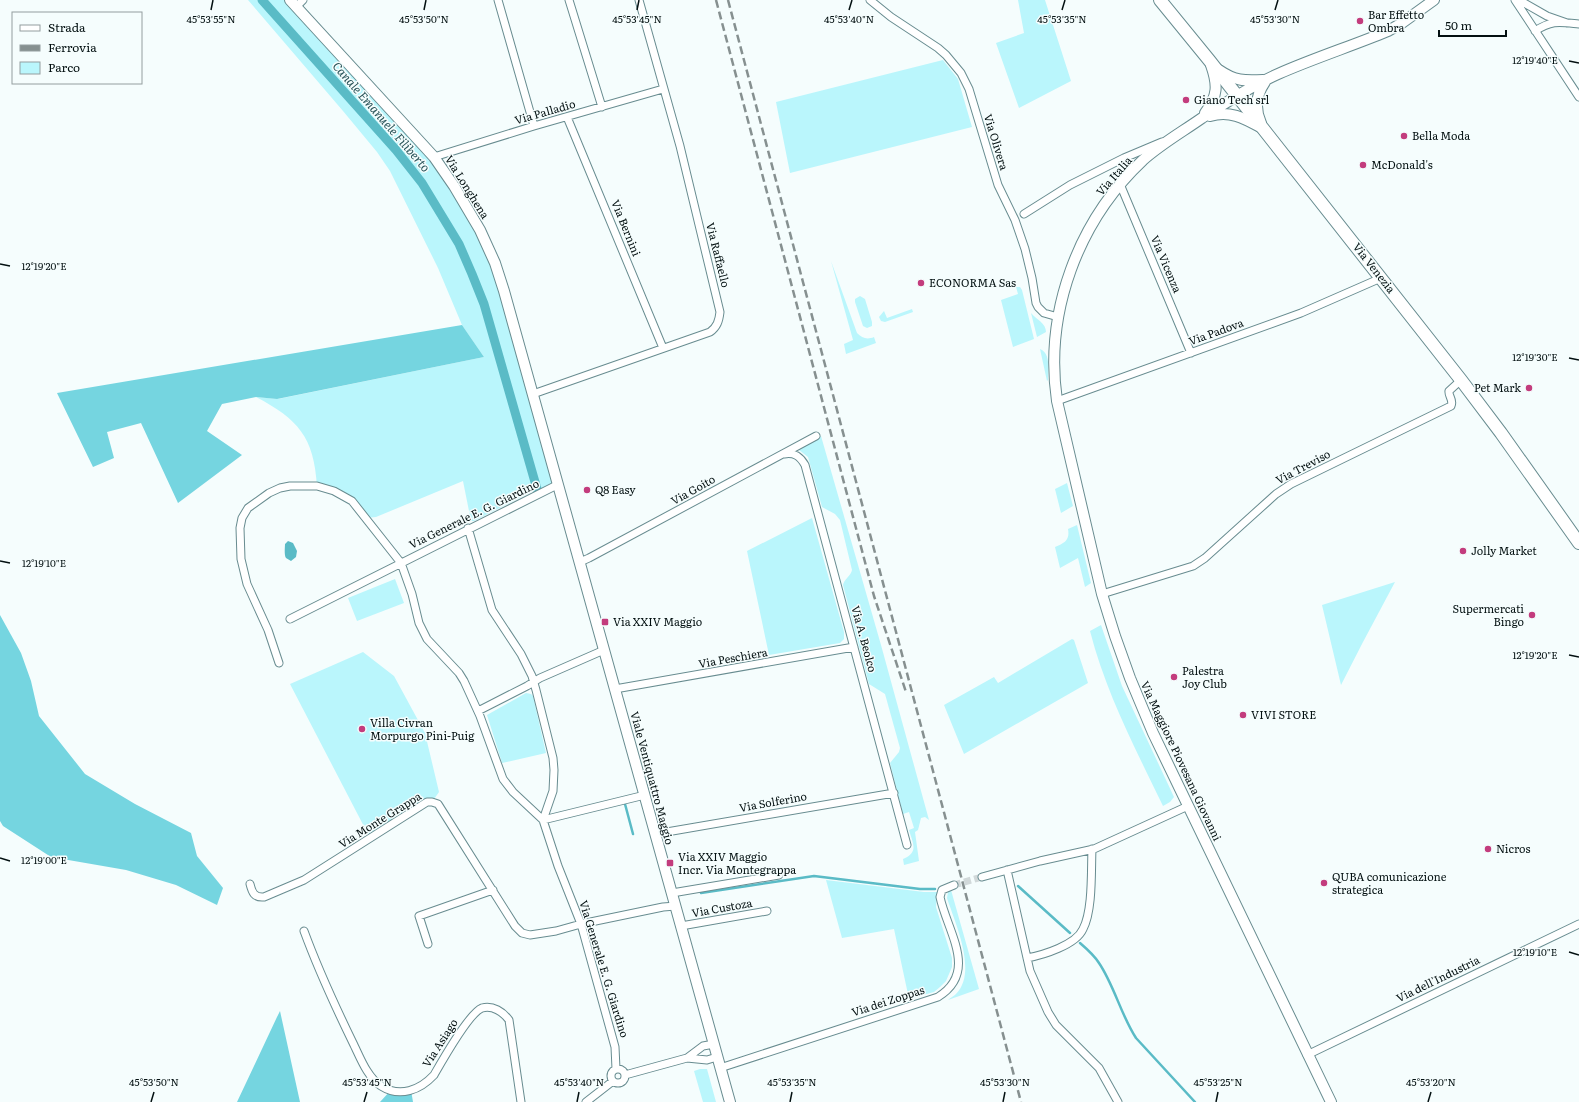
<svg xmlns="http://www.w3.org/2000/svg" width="1579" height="1102" font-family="Literata,serif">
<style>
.green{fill:#baf6fc}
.forest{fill:#75d5e0}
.water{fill:#5abbc6}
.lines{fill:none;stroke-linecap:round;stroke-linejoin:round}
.stream{stroke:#5abbc6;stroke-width:2.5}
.canal{stroke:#5abbc6;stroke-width:9}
.street-tunnel{stroke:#d1d9da;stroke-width:7;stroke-dasharray:7 3.5;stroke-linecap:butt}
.street-casing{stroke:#688c90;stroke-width:9}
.secondary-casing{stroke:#688c90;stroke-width:12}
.primary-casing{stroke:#688c90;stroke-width:14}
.street{stroke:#fff;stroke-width:7}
.secondary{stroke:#fff;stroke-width:10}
.primary{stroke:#fff;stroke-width:12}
.rail{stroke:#869090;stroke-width:2.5;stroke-dasharray:8 4;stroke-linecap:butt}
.ticks{fill:none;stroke:#031011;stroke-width:1.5}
.poi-dot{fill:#c33c7d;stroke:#f5fdfd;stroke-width:1.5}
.labels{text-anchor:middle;stroke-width:3;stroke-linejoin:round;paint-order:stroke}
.poi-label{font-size:11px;fill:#031011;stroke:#f5fdfd;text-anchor:start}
.street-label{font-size:11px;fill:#031011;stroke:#f5fdfd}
.water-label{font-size:12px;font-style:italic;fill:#295459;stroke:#f5fdfd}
.ticks-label{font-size:10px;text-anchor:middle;fill:#031011;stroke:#f5fdfd;stroke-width:3;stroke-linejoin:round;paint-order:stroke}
</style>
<rect width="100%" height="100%" fill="#f5fdfd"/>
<!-- green -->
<path class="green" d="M248,0h42l133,144 64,100 70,241 -16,9 -8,-3 -59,30h-3l-8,-40 -87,36 -10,1 -14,-17 -35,-15c-3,-49 -19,-67 -61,-89l22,2 206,-42 -22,-32 -24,-57 -48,-97 -13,-19 -34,-41z
M1018,0h27l26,81 -52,27 -23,-65 28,-10z
M943,60l15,19 14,48 -182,46 -14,-71z
M831,261l26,72c5,5 10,7 17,4l2,6 -30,11 -2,-10 9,-4z
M1016,287h4l2,3 12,49 -21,8 -12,-47 17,-6z
M860,296l5,3 7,23v4l-5,2 -4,-2 -8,-24v-3z
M912,309l1,3 -28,10 -4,-1 -2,-4 5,-6 3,7z
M1031,313c6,7 15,10 15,19l-9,5z
M1040,349c11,4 8,21 8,31l-1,1z
M821,436l60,209 48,175 -4,-3 -4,1 -3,12 -3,2 4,29 -15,4 -1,-6c16,-7 10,-15 6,-29l5,-2 -5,-16 -6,2 -13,-51 9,-11 1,-4 -15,-54 -16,-10 -26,-99c1,-6 8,-9 9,-15l-12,-50 -5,-6 -13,-7 -14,-50 -9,-7 1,-3z
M1067,483l6,23 -12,7 -6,-24z
M812,518l32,114v7l-4,4 -71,12 -22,-104z
M1077,525l14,58 -6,4 -7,-29 -18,10 -5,-21c10,-4 15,-7 13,-18z
M395,579l9,24 -47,18 -9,-23z
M1395,582l-32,60 -22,43 -19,-80z
M1101,625l21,61 52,111 -4,5 -7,4c-28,-58 -57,-113 -73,-175z
M1072,639l2,1 14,43 -124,71 -20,-49 50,-28 4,6z
M363,652l31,24 31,57 14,59 -7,10 -62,36 -80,-154z
M526,693l5,1 2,2 13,57 -44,10 -15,-48z
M826,880l98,12h13l-1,15 16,51v9l-6,14 -6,6 -6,5 -25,7 -15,-70 -52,9z
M951,890l28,99 -31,11c2,-2 6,-4 8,-6 22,-22 -1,-71 -9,-96l1,-6z
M700,1069h7l9,33h-13l-9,-31z"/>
<!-- forest -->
<path class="forest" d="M462,325l22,32 -207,42 -21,-2 -34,7 -15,27 35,24 -64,48 -37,-80 -34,9 7,26 -21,9 -36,-74z
M0,615l21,38 10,28 8,35 46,58 50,30 56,29 6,23 26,32 -6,17 -41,-20 -50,-15 -75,-13 -48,-31 -3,-5z
M280,1011l20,91h-63l40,-85z
M391,1090h20l2,12h-33z"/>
<!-- water -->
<path class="water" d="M288,541l5,2 4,8 -1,6 -5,4 -5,-3c-2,-3 -1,-11 -1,-14z"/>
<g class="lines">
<!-- stream -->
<path class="stream" d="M625,804l8,30
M1018,886l52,47
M701,893l113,-17 106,13h15
M1080,943c7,6 14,12 19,20 15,22 22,52 37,75l59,64"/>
<!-- canal -->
<path class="canal" d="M262,0l134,150 26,33 37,61 13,30 12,30 53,185"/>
<!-- street-tunnel -->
<path class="street-tunnel" d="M954,885l28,-8"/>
<!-- street casing -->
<g class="street-casing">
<path id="street" d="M498,0l36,126
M569,0l33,107
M870,0l21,17 47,31 8,7 15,18 8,16 29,96 17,35 10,29 7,29 4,25 2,4 6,6 14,4
M1515,0l64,97
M1519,0l28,16 20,7
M296,7l7,-7
M1535,31c17,-11 24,-9 44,-7
M567,117l96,231
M434,157l100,-31 129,-37
M1124,158l38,-16
M1120,184l71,169
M1024,214l46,-29 54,-27 9,13
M533,394l177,-62c7,-5 9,-11 10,-20l-40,-166 -41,-146
M1057,401l244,-88 80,-35
M784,454c10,-2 16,2 21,11l102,380
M468,528l24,82 29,44 11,22 4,14 17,68 1,12 -1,21 -10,29 102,-25
M580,562l9,-4 227,-122
M1102,594l91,-28 12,-8 71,-64 15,-10 160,-78c3,-6 -3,-10 -2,-15l12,-11
M290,619l267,-134
M279,663l-11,-33 -21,-46 -6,-25 -1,-31 2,-10 6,-10 21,-15 11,-5 10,-2h27l17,5 18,10 49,62 11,31 7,29 8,16 32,34 5,8 16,35 23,63 10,13 30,28 15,46 23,58 34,123 1,22
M615,689l239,-42
M478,711l49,-25 13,-8 64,-28
M655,834l239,-41
M1007,870l23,101 18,41 8,13 43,43 19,34
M982,877l58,-16 54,-12 94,-43
M250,884c2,8 4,14 14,13l40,-17 123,-78h5l6,2 77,122 7,7 8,2 26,-4 25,-7 82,-17 13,-1
M672,893l107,-18
M681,926l86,-15
M304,931c14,38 31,75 49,112 7,14 14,34 28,43 19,12 39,4 53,-11 8,-14 35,-62 48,-67 11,-3 21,4 27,12l12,82
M428,944l-9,-28 74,-26
M1027,958c16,-3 49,-13 56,-29 10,-19 8,-58 9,-80
M1307,1055l272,-131
M687,1058l20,2 10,-3
M720,1068l218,-71c41,-25 9,-66 2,-100l2,-7 12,-5
M611 1076a7 7 0 1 1 14 0a7 7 0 1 1-14 0Z
M625,1075l62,-17 16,-12 11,-2
M586,1102l27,-21"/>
</g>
<!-- secondary casing -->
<g class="secondary-casing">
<path id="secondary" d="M290,0l144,157 20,29 26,44 15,33 9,28 226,811
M1219,70c16,11 25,11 44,10
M1205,113c13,-17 13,-28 6,-48
M1210,116c19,-6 34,2 50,11
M1261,123c-7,-15 -5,-28 4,-41
M1331,1102l-178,-369 -23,-55 -15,-42 -13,-42 -45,-193c-13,-89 21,-180 86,-241 18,-16 39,-28 59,-42 25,-16 49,-32 76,-44 36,-16 74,-28 110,-43l14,-8 32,-23"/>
</g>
<!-- primary casing -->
<g class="primary-casing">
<path id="primary" d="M1160,0l49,60 252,320 40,53 78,110"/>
</g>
<!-- street -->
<use href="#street" class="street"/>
<!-- secondary -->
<use href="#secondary" class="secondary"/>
<!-- primary -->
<use href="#primary" class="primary"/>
<!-- rail -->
<path class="rail" d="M716,0l158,596 32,96
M728,0l293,1102"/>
</g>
<!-- ticks -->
<path class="ticks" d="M211,10l2,-10M424,10l2,-10M637,10l2,-10M849,10l3,-10M1062,10l3,-10M1275,10l3,-10M1569,61l10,2M0,264l10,2M1569,358l10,2M0,561l10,2M1569,655l10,2M0,858l10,3M1569,952l10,3M151,1102l3,-10M364,1102l3,-10M577,1102l2,-10M790,1102l2,-10M1003,1102l2,-10M1216,1102l2,-10M1428,1102l3,-10"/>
<!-- markers -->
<g class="poi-dot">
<circle cx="1360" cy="21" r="4"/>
<circle cx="1186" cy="100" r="4"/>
<circle cx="1404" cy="136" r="4"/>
<circle cx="1363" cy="165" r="4"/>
<circle cx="921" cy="283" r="4"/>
<circle cx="1529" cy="388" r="4"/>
<circle cx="587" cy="490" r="4"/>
<circle cx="1463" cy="551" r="4"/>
<circle cx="1532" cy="615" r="4"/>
<rect x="601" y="618" width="8" height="8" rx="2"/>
<circle cx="1174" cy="677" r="4"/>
<circle cx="1243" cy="715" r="4"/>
<circle cx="362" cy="729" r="4"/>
<circle cx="1488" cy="849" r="4"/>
<rect x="666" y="859" width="8" height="8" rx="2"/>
<circle cx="1324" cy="883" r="4"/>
</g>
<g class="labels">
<!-- poi labels -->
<g class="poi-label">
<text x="1368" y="19">Bar Effetto<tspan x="1368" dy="13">Ombra</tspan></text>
<text x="1194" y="104">Giano Tech srl</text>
<text x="1412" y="140">Bella Moda</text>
<text x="1371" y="169">McDonald's</text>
<text x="929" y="287">ECONORMA Sas</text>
<text x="1521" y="392" text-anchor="end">Pet Mark</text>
<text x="595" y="494">Q8 Easy</text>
<text x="1471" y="555">Jolly Market</text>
<text x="1524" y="613" text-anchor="end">Supermercati<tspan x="1524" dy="13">Bingo</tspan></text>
<text x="613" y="626">Via XXIV Maggio</text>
<text x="1182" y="675">Palestra<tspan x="1182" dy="13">Joy Club</tspan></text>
<text x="1251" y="719">VIVI STORE</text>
<text x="370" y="727">Villa Civran<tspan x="370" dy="13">Morpurgo Pini-Puig</tspan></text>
<text x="1496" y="853">Nicros</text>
<text x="678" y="861">Via XXIV Maggio<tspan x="678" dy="13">Incr. Via Montegrappa</tspan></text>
<text x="1332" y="881">QUBA comunicazione<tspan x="1332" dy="13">strategica</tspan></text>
</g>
<!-- street labels -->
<g class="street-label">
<text transform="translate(545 112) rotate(-16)" y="4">Via Palladio</text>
<text transform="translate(996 142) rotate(73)" y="4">Via Olivera</text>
<text transform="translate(1114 176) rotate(-49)" y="4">Via Italia</text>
<text transform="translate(467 187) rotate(58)" y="4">Via Longhena</text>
<text transform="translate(626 228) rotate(68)" y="4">Via Bernini</text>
<text transform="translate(718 255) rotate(76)" y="4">Via Raffaello</text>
<text transform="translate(1166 264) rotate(67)" y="4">Via Vicenza</text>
<text transform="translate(1374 268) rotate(52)" y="4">Via Venezia</text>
<text transform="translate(1216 332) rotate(-20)" y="4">Via Padova</text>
<text transform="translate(1303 467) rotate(-28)" y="4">Via Treviso</text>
<text transform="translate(693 490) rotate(-29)" y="4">Via Goito</text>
<text transform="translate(474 514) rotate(-26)" y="4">Via Generale E. G. Giardino</text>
<text transform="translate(864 639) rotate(75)" y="4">Via A. Beolco</text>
<text transform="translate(733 658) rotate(-10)" y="4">Via Peschiera</text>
<text transform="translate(1181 761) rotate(65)" y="4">Via Maggiore Piovesana Giovanni</text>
<text transform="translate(652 778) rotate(75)" y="4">Viale Ventiquattro Maggio</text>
<text transform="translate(773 802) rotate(-10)" y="4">Via Solferino</text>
<text transform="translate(380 820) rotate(-32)" y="4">Via Monte Grappa</text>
<text transform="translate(722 908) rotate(-10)" y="4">Via Custoza</text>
<text transform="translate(604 969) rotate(73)" y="4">Via Generale E. G. Giardino</text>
<text transform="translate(1438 979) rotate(-26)" y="4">Via dell'Industria</text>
<text transform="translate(888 1001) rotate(-18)" y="4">Via dei Zoppas</text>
<text transform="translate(440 1043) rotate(-57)" y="4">Via Asiago</text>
</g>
<!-- water labels -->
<g class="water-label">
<text transform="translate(381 117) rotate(49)" y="4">Canale Emanuele Filiberto</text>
</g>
</g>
<g class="ticks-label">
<text x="211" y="23">45°53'55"N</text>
<text x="424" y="23">45°53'50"N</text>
<text x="637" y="23">45°53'45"N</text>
<text x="849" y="23">45°53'40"N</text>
<text x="1062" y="23">45°53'35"N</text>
<text x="1275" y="23">45°53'30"N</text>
<text x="1535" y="64">12°19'40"E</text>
<text x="44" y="270">12°19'20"E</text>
<text x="1535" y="361">12°19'30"E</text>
<text x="44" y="567">12°19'10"E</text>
<text x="1535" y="659">12°19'20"E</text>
<text x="44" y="864">12°19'00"E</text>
<text x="1535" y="956">12°19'10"E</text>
<text x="154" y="1086">45°53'50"N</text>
<text x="367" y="1086">45°53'45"N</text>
<text x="579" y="1086">45°53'40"N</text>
<text x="792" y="1086">45°53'35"N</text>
<text x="1005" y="1086">45°53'30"N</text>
<text x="1218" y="1086">45°53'25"N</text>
<text x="1431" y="1086">45°53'20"N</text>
</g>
<!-- legend -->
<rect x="12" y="12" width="130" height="72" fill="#f5fdfd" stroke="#949e9f"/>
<rect x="20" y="25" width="20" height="6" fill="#ffffff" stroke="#949e9f"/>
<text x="48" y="32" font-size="12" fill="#031011">Strada</text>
<rect x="20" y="45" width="20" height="6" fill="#869090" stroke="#949e9f"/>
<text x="48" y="52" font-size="12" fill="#031011">Ferrovia</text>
<rect x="20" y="62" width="20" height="12" fill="#baf6fc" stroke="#949e9f"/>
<text x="48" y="72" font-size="12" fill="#031011">Parco</text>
<!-- scale -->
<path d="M1439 30v6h67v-6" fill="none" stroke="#031011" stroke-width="2"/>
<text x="1445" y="30" font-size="12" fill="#031011" stroke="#f5fdfd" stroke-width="3" paint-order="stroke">50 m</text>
</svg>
